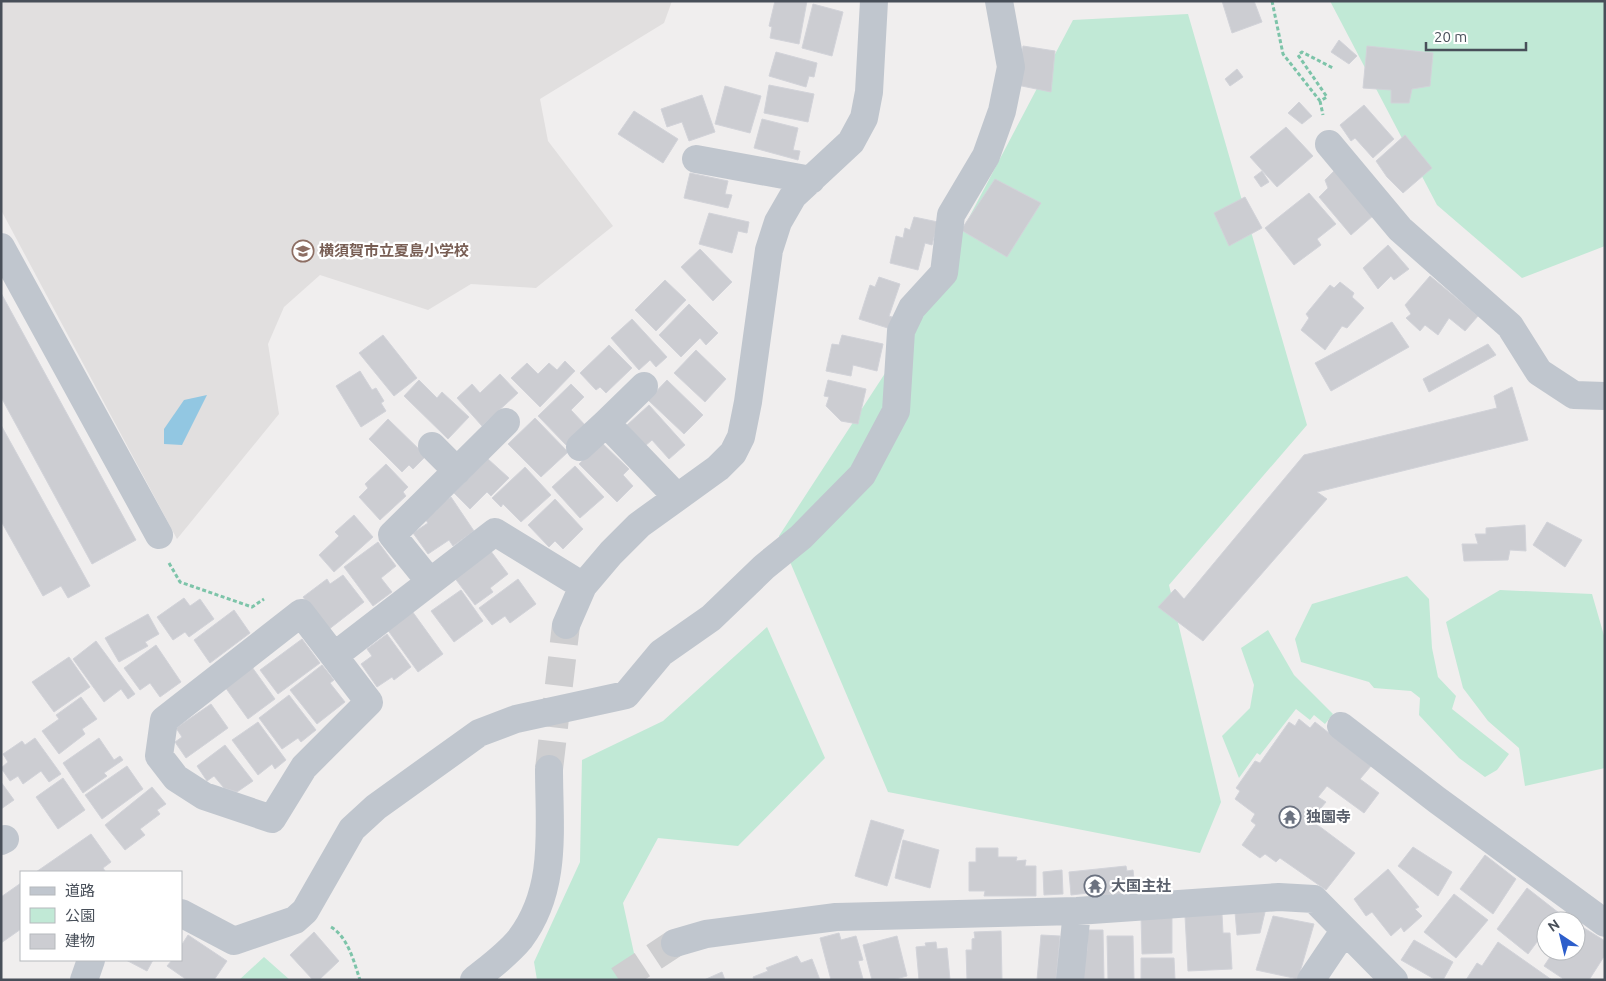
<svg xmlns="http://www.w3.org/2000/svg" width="1606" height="981" font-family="Ubuntu,'Noto Sans JP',sans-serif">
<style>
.education{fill:#e1dfdf}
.green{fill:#c1e9d6}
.water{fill:#92c7e2}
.building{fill:#cccdd2;stroke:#d2d3d9}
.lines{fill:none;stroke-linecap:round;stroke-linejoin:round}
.minor-tunnel{stroke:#ceced0;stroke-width:28;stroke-dasharray:28 14;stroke-linecap:butt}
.path{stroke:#7dc4a9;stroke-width:3;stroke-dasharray:4 2.5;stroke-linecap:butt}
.minor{stroke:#c0c6ce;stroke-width:28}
.labels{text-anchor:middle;stroke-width:4.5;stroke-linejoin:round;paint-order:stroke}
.education-label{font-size:15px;font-weight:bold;fill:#785e54;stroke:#fff;text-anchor:start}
.worship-label{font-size:15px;font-weight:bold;fill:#5b616d;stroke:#fff;text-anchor:start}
</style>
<rect width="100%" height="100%" fill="#f0eeee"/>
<!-- education -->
<path class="education" d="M1,1h671l-8,22 -124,76 8,42 65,85 -77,62 -65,-4 -43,26 -108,-35 -36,32 -16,37 11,70 -102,125 -176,-329z"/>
<!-- green -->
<path class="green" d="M1330,1h275v245l-83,32 -85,-73z
M1188,14l119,411 -138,160 52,217 -21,51 -312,-61 -109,-256 116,-178 178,-338z
M1407,576l22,23 3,49 6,29 18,19 -4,13 57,45 -12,16 -12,7 -26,-19 -40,-43 1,-17 -9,-7 -37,-3 -5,-6 -68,-20 -6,-23 17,-35z
M1500,590l92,4 13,45v129l-80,18 -6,-38 -31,-27 -25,-33 -17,-66z
M767,627l58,131 -87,88 -80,-8 -35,65 16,73 -5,4h-97l-3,-18 46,-100 2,-102 81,-39z
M1268,630l26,45 39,39 -8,10 -11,-9 -4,5 -14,-11 -36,46 -3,-2 -18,25 -17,-42 28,-28 4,-23 -13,-37z
M264,957l26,23h-51z"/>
<!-- water -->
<path class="water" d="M207,395l-25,50 -18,-1v-15l20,-29z"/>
<!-- building -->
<path class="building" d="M775,1h32l-8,43 -29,-6 2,-11 -3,-1z
M1222,1h32l8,21 -30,11z
M813,4l30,8 -11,44 -30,-8z
M1339,40l18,16 -8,8 -18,-12z
M1023,46l32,5 -4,41 -34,-7z
M1367,46l66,7 -3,33 -18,3 -3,14h-18v-13l-28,-2z
M776,52l41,11 -3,14 -5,-1 -3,11 -37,-11z
M1237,69l6,8 -13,9 -5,-7z
M769,85l45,9 -6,28 -44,-9z
M725,86l36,10 -11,37 -35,-9z
M702,95l13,37 -26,9 -7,-19 -15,5 -6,-18z
M1299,102l13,14 -10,8 -14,-11z
M1364,105l30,34 -21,19 -18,-20 -4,3 -11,-16z
M634,111l44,28 -15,24 -45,-29z
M762,119l36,9 -5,22 7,1 -2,9 -44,-12z
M1286,127l27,29 -36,31 -27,-30z
M1405,135l27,33 -29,25 -16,-16 -11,-16z
M1337,168l37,47 -23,20 -32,-38 9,-9 -3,-8z
M1262,171l7,11 -8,5 -7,-10z
M690,173l38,8 -3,13 7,1 -4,13 -44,-10z
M995,179l46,24 -34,54 -46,-27z
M1309,193l27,31 -19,15 4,6 -27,20 -29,-37z
M1245,197l17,31 -33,18 -15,-33z
M709,213l40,9 -2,11 -9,-2 -6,22 -33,-9z
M914,217l24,5 -6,23 -7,-2 -7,27 -28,-7 6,-27 7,2 2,-10 5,2z
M1388,245l21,24 -15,11 -3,-4 -13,13 -15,-21z
M700,249l32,33 -19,19 -32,-34z
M1430,276l48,40 -13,15 -16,-13 -11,17 -13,-10 -5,6 -14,-13 5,-4 -6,-9z
M879,277l21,7 -11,32 6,2 -4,11 -32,-10 11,-34 5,2z
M665,280l21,20 -30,31 -21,-21z
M1340,282l14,11 -2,4 12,11 -17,20 -5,-2 -17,24 -24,-20 8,-12 -3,-4 24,-29 4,3z
M1,293l135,247 -44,24 -91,-167z
M689,304l29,29 -12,12 -6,-7 -19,19 -22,-22z
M632,319l35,38 -11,10 -6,-7 -11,10 -28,-32z
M1392,322l17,25 -78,44 -16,-28z
M383,335l34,43 -23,18 -35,-43z
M842,335l41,9 -6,27 -24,-6 -2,11 -25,-5 6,-27 7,1z
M1488,344l8,11 -67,37 -6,-13z
M609,345l23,23 -26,25 -6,-6 -4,3 -16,-17z
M696,350l30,29 -21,23 -31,-29z
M565,361l10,10 -35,36 -29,-29 16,-15 11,11 11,-11 8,7z
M360,371l12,19 4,-2 8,13 -3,2 5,8 -25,16 -25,-41z
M500,374l18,19 -36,33 -25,-28 15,-14 8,9z
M419,380l18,18 5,-6 27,25 -21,22 -44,-43z
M667,380l36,35 -19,19 -36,-34z
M828,380l38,9 -8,35 -17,-3 -15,-15 3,-9 -5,-1z
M571,384l13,13 -13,13 15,16 -20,19 -28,-29z
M1512,387l16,53 -211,52 10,7 -124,142 -45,-34 17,-18 9,10 120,-144 193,-47 -3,-12z
M649,405l36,40 -16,14 -17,-19 -7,6 -18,-21z
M535,418l33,34 -27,25 -33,-33z
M388,419l38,37 -13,13 -4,-4 -7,7 -33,-33z
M1,425l89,161 -22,12 -7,-12 -18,10 -42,-75z
M601,442l28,27 -6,6 10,11 -16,16 -38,-38z
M488,459l21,19 -18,18 -4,-4 -17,17 -16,-16z
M386,464l22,23 -5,5 3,4 -26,24 -21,-23 9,-9 -3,-4z
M575,466l29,31 -24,21 -28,-31z
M525,467l26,28 -30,27 -18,-18 -2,3 -9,-9z
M451,497l23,34 -21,15 -4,-6 -21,14 -15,-21 15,-10 -3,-4 12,-9 -2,-2z
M555,499l28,30 -20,20 -8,-8 -6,6 -21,-22z
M354,515l19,22 -39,35 -15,-17 20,-19 -4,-4z
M1547,522l35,18 -17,27 -32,-22z
M1525,525l1,26 -16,-1 -2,10 -44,1 -2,-17h16l-3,-10h11v-6z
M378,542l18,24 -15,12 11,14 -19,14 -29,-39z
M490,550l18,24 -18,14 3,4 -18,13 -21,-28z
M343,575l21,27 -36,28 -25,-33 24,-18 3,5z
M518,579l18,25 -26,19 -5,-7 -13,9 -13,-17z
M461,590l22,31 -29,21 -23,-31z
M184,598l6,8 10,-7 14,20 -25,18 -4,-5 -12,8 -16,-23z
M234,610l16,23 -40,30 -16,-23z
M412,611l31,43 -25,18 -31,-43z
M148,614l11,20 -14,8 3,4 -29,16 -14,-24z
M387,634l24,33 -17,13 -2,-3 -15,10 -16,-23 11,-8 -5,-7z
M302,639l18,24 -42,31 -18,-24z
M96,641l39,53 -7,5 -7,-10 -17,13 -31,-43z
M156,645l25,37 -21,15 -10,-14 -10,7 -16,-22z
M69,657l21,30 -36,25 -22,-30z
M322,665l12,15 -4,3 15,19 -28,22 -27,-34z
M252,667l23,32 -27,20 -23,-32z
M289,695l27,35 -15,12 -3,-4 -16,11 -23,-31z
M81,697l16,22 -15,10 3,5 -26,20 -17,-23 17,-12 -3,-4z
M211,704l17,24 -42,30 -11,-16 7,-5 -6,-9z
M1299,719l11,9 5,-6 56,44 -11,13 19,14 -15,20 -37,-27 -9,11 8,5 -15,18 44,33 -29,37 -46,-32 -4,4 -11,-8 -5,4 -18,-13 14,-20 -5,-4 4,-7 -20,-15 5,-8 -4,-3 19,-27 5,2 29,-41 6,4z
M258,722l28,38 -11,9 -3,-5 -14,11 -26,-35z
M35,738l26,36 -12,8 -8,-11 -18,13 -5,-8 -8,5 -9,-13 7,-6 -5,-8 19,-13 3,4z
M99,738l15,22 6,-4 3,4 -19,13 3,3 -24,17 -20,-30z
M225,745l28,36 -16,11 -13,-4 -10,-12 -7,5 -10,-15z
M127,766l16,23 -41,30 -17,-24z
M63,778l22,32 -27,19 -22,-32z
M1,782l13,18 -13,9z
M152,787l14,17 -9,6 3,4 -20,15 5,6 -20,15 -20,-25z
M871,820l33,10 -17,56 -32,-10z
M91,834l20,28 -8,6 2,3 -3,1h-66z
M903,840l36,10 -9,38 -35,-10z
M1413,847l39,25 -14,24 -40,-30z
M976,848h22v9h19l-1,4 10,-1 -1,6h11v30h-52l1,-5h-16v-29h7z
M1485,855l31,24 -23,35 -33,-25z
M1126,866l1,5 6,-1 2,18 -8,1v5l-29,2 -1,-4 -26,3 -2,-23z
M1388,869l31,38 -4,2 7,7 -18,16 -3,-5 -10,9 -19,-24 -6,4 -12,-17z
M1062,870l1,24 -19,1 -1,-23z
M21,883v46l-20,14v-46z
M1527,888l32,25 -6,8h-7v9l-18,24 -31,-25z
M1454,894l34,26 -32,38 -32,-26z
M1266,908l-6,25 -23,2 -2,-23z
M1222,914l1,19h7l2,36 -44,2 -3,-55z
M1141,916h31v37l-30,1z
M1273,916l41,8 -16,55 -42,-9z
M1576,923l29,18v14l-16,25h-24l-21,-14 10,-15h22z
M1088,930h15l1,50h-25l4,-29h4z
M1001,931l1,49h-35l-1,-30h6v-11l3,-1 -1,-6z
M314,932l25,29 -20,19h-6l-23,-25z
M839,933l2,7 15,-4 7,24 -5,1 5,18 -32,1 -11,-42z
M188,935l39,26 -13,19h-27l-20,-14 5,-6h9v-14z
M1041,935l19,1 -4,44h-19z
M897,936l10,40 -15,4h-20l-9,-35z
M1107,936h26l1,44h-26z
M1414,940l39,22 -10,18h-7l-35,-20z
M936,942l1,7 10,-1 3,32h-31l-3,-33 10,-1 -1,-3z
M1498,942l54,38h-86l11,-17 5,3z
M797,956l4,7 11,-4 8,21h-66l-1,-3 15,-6 -2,-3z
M1141,958h33l1,22h-34z
M126,960h27l-6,11z
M722,972l3,8h-21z"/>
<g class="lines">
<!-- minor-tunnel -->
<path class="minor-tunnel" d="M549,769l17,-144
M619,980l56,-37"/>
<!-- path -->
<path class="path" d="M1272,1l11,53 37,47 7,-4 -29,-42 4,-3 31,16
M1320,101l3,14
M169,563l11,19 72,25 12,-8
M331,927c17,10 23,35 29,53"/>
<!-- minor -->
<path class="minor" d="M1329,144l71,85 110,97 29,46 35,23 31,1
M696,159l115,21
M1,247l158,288
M644,386l-38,37 71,74
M432,446l25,25
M580,447l26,-24
M430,582l-38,-47 114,-113
M566,625l17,-39 28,-33 28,-28 79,-57 15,-15 8,-16 7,-35 21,-152 9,-28 15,-26 58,-54 13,-24 5,-26 5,-91
M334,656l-33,-43 -137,107 -5,36 17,22 28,18 68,23 32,-52 65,-65 -35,-46 161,-124 88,54
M1341,726l96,74 168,123
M1,841l4,-2
M181,913l53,28 61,-21 10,-9 47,-82 24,-22 103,-74 37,-14 110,-24 35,-42 50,-35 53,-51 37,-30 61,-62 34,-64 5,-80 11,-23 32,-35 7,-58 35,-59 16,-45 9,-44 -12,-66
M675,943l31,-9 130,-17 241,-6 202,-14 35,2 80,81
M84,980l7,-20
M474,980c16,-13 33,-25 46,-41 38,-50 29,-112 29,-170
M1070,980l7,-69
M1311,980l33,-49"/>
</g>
<!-- icons -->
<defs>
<g id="school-ring" transform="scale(1.125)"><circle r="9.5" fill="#fff" stroke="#8d6e63" stroke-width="1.5"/><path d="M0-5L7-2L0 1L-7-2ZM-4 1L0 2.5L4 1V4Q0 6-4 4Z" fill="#8d6e63"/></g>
<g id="temple-ring" transform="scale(1.125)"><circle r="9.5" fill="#fff" stroke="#6b7280" stroke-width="1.5"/><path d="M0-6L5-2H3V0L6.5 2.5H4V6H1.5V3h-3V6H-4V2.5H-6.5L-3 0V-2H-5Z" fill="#6b7280"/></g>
</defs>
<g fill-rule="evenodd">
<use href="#school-ring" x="303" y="251"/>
<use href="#temple-ring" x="1290" y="817"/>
<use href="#temple-ring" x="1095" y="886"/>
</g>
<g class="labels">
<!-- education labels -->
<g class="education-label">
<text x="319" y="256">横須賀市立夏島小学校</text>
</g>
<!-- worship labels -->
<g class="worship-label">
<text x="1306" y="822">独園寺</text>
<text x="1111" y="891">大国主社</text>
</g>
</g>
<!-- border -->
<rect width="1606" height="981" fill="none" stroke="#484f59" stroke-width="5"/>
<!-- legend -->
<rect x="20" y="871" width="162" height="90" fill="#ffffff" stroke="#b6b9bd"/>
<rect x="30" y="887" width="25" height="8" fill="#c0c6ce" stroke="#b6b9bd"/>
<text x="65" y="896" font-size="15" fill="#484f59">道路</text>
<rect x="30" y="908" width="25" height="15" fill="#c1e9d6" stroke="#b6b9bd"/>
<text x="65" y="921" font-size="15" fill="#484f59">公園</text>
<rect x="30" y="934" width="25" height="15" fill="#cccdd2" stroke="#b6b9bd"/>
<text x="65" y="946" font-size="15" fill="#484f59">建物</text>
<!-- north arrow -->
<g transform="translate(1561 936) rotate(325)"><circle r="24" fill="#ffffff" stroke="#b6b9bd"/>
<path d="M0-4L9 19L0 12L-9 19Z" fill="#2d5ecb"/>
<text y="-8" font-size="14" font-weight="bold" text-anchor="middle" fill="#484f59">N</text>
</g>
<!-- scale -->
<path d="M1426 42v8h100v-8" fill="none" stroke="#484f59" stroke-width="2.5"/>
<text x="1434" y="42" font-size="15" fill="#484f59" stroke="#ffffff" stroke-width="4" paint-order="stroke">20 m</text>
</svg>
